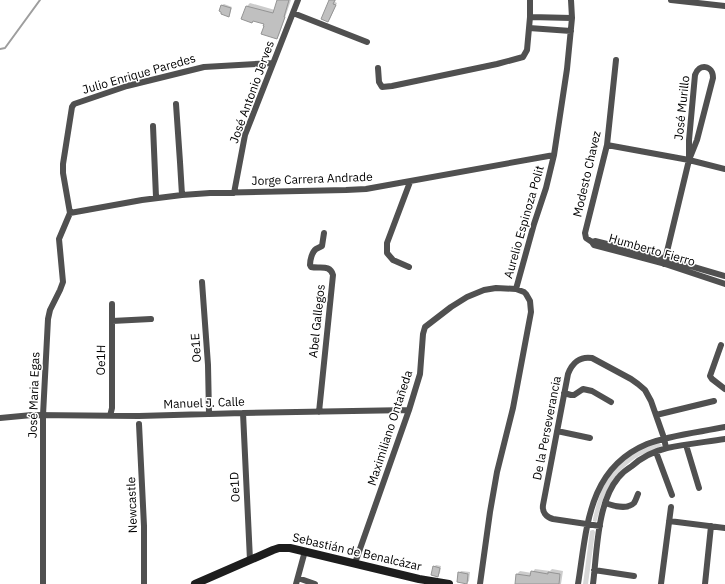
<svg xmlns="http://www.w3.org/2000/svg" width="725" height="584" font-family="'IBM Plex Sans',sans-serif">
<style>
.green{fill:#d7d7d7}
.shadow{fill:#0003}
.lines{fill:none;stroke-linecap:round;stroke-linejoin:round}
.stream{stroke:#9e9e9e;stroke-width:2}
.building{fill:#c0c0c0;stroke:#949494}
.minor{stroke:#505050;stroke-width:6}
.secondary{stroke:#1d1d1d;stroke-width:8}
.labels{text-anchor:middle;stroke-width:3;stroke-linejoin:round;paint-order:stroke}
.street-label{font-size:12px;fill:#000;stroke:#fff}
</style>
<rect width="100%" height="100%" fill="#fff"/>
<!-- green -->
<path class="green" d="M658,442l4,3c-5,5 -16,8 -23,11 -25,15 -36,37 -42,64l-1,2 -3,-1v-2c9,-41 25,-62 65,-77z
M592,530h2l1,2 -7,52h-5l7,-53z"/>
<!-- shadow -->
<path class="shadow" d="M279,0h12l-12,35 -2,3 -12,-14 -18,-18 3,-3 25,7z
M330,0h6l-1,2 2,1 -7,16 -2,2z
M224,4l8,3 -2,7 -2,2 -6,-11z
M436,565l5,1 -1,7 -2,3 -4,-9z
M535,569l15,2 2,-2 11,2 -2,13h-37l-8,-1 1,-9 3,-3 12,2z
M461,571l9,1 -1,9 -2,2 -8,-10z"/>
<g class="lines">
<!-- stream -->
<path class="stream" d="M0,49l5,-1 35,-48"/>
</g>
<!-- building -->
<path class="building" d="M277,0h12l-5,17h1l-8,22 -16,-5 3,-8h-1l1,-2 -11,-3 -1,2 -11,-4 5,-13 27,7z
M329,0h6l-2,4 3,1 -8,17 -7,-3z
M221,5l10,3 -2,9 -8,-3v-2l-2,-1z
M433,566l7,2 -2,9 -7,-2z
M531,571l17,3v-2l12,2 -1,10h-44l1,-10 14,2z
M458,572l10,2 -1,10 -10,-2z"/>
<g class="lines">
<!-- minor -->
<path class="minor" d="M671,0l54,6
M293,13l74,29
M530,17l42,1
M529,28l42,3
M616,60l-9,85 -22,88 1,5 6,4 2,3 68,18 63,21
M378,68l1,14 3,5 10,-1 105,-22 26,-7 4,-7 3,-33v-17
M176,104l4,58 2,33
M153,126l3,71
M607,145l82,15 36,9
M234,193l11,-58 53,-135
M70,213l72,-13 40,-5 28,-2 136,-3 20,-1 188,-34
M70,213l-7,-40v-9l9,-57 2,-3 53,-18 77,-19 69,-4
M592,242l3,-1 68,17 62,18
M664,264l25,-104 8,-20 16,-62c0,-13 -14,-15 -18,-3l-6,65v20
M409,267l-16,-7 -6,-7v-10l23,-61
M202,282l6,83 1,49
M516,289l18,-65 12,-36 8,-33 13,-86 5,-51 -1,-18
M112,321l39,-2
M721,345l-11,31 2,3 13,10
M564,393l7,2h3l9,-6 9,2 19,11
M319,412l14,-137c-3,-11 -13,-6 -22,-8l-1,-2c0,-5 2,-13 6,-16 2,-1 4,-2 6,-3l2,-13
M243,413l7,147
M656,415l58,-14
M110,416l2,-8v-104
M0,418l32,-3 107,1 104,-3 166,-3
M139,424l5,102v58
M557,431l33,7
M686,445l13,43
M656,452l16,43
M605,503c9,3 22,7 29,0 2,-3 3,-7 4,-9
M669,521l56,7
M600,526l-47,-7c-7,-2 -11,-7 -10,-14l25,-131c4,-11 12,-18 24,-16l39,21 7,5 7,6 6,11 13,37 2,10
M355,563l54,-153 11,-36 3,-40 2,-7 26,-20 16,-10 17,-7 12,-2 20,1 8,3 2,2 4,7 1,11 -18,96 -16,64 -7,40 -10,72
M594,570l40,6
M298,578l17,6
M43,584v-169l5,-96 2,-9 10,-20 3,-8 -4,-43 11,-26
M296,584l9,-33
M578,584c9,-55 9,-115 69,-140 23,-9 54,-12 78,-17
M593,584c4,-31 4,-81 25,-106 4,-5 9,-9 14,-12 10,-9 23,-15 35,-18 19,-4 39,-6 58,-9
M661,584l10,-77
M705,584l6,-58"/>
<!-- secondary -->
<path class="secondary" d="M195,584l78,-34 6,-2h11l129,31 30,5"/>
</g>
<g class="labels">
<!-- street labels -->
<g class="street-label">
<text transform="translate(139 74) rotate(-16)" y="4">Julio Enrique Paredes</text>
<text transform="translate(252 92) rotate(-70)" y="4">José Antonio Jerves</text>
<text transform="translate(682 108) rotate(-84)" y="4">José Murillo</text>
<text transform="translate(587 174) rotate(-77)" y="4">Modesto Chavez</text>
<text transform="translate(312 179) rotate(-2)" y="4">Jorge Carrera Andrade</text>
<text transform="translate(524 222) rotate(-74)" y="4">Aurelio Espinoza Polit</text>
<text transform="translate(652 250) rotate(16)" y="4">Humberto Fierro</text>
<text transform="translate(317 321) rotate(-84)" y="4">Abel Gallegos</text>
<text transform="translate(196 348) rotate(-94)" y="4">Oe1E</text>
<text transform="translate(101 360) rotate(-89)" y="4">Oe1H</text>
<text transform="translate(34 395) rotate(-88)" y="4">José Maria Egas</text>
<text transform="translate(204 403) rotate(-2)" y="4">Manuel J. Calle</text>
<text transform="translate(390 428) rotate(-72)" y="4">Maximiliano Ontañeda</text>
<text transform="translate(547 428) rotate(-79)" y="4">De la Perseverancia</text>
<text transform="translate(235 487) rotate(-93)" y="4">Oe1D</text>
<text transform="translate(132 505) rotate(-92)" y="4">Newcastle</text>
<text transform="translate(357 552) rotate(13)" y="4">Sebastián de Benalcázar</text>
</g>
</g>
</svg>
